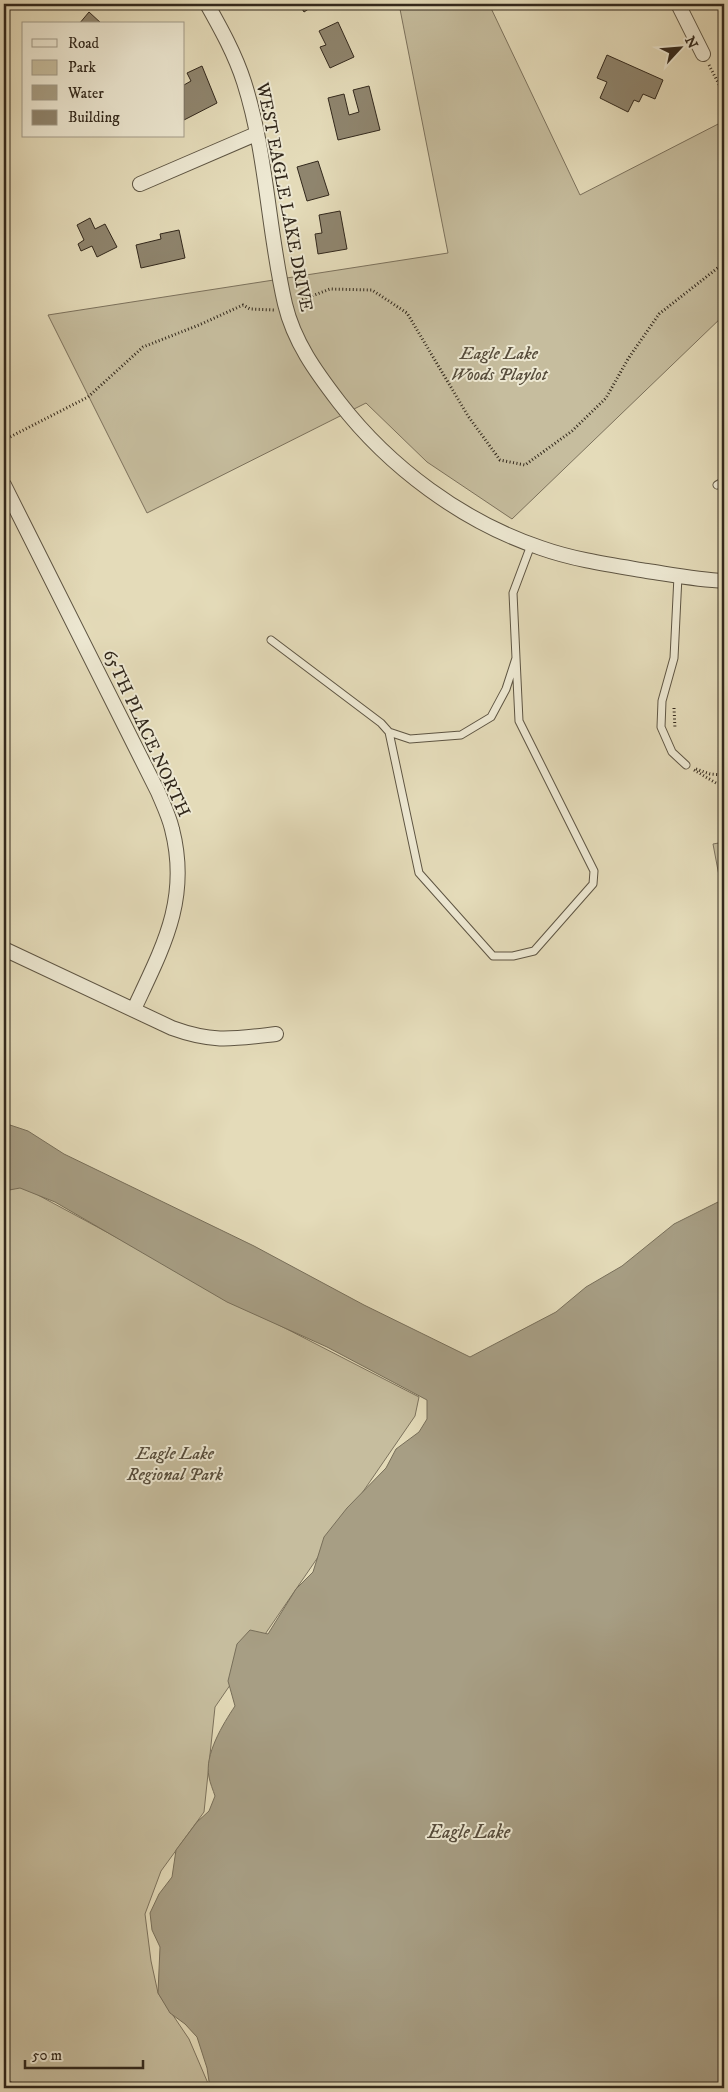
<svg xmlns="http://www.w3.org/2000/svg" width="728" height="2092" font-family="'IM FELL DW Pica',serif">
<style>
.green{fill:#c6bd9e;stroke:#7c725d}
.water{fill:#a79e84;stroke:#786f5a}
.building{fill:#8f856e;stroke:#32281c}
.lines{fill:none;stroke-linecap:round;stroke-linejoin:round}
.service-casing{stroke:#5e5543;stroke-width:9}
.minor-casing{stroke:#5e5543;stroke-width:16}
.path{stroke:#32281c;stroke-width:3;stroke-dasharray:1 2.5;stroke-linecap:butt}
.service{stroke:#ede8d2;stroke-width:7}
.minor{stroke:#ede8d2;stroke-width:14}
.labels{text-anchor:middle;stroke-width:4;stroke-linejoin:round;paint-order:stroke}
.street-label{font-size:18px;fill:#32281c;stroke:#ede8d2}
.park-label{font-size:18px;font-style:italic;fill:#574d3c;stroke:#ede8d2}
.water-label{font-size:19px;font-style:italic;fill:#554b3b;stroke:#ede8d2}
</style>
<rect width="100%" height="100%" fill="#e4dbb9"/>
<filter id="stains"><feTurbulence type="fractalNoise" baseFrequency=".004" numOctaves="4"/><feColorMatrix values="0 0 0 0 .2 0 0 0 0 .09 0 0 0 0 .02 0 0 0 .5 -.17"/></filter>
<radialGradient id="worn" r=".72"><stop offset=".6" stop-color="#630" stop-opacity="0"/><stop offset="1" stop-color="#630" stop-opacity=".3"/></radialGradient>
<!-- green -->
<path class="green" d="M399,4h90l91,191 144,-74v194l-212,204 -85,-57 -61,-59 -219,110 -99,-198 400,-62z
M724,842v38l-4,1 -7,-37z
M4,1165l34,30 241,130 140,72 -4,19 -200,291 -11,105 -43,59 -16,43 6,47 7,32 31,46 21,49h-206z"/>
<!-- water -->
<path class="water" d="M4,1123l24,8 36,23 190,92 110,59 106,52 86,-45 30,-25 36,-21 52,-42 50,-25v889h-514l-3,-20 -10,-31 -12,-13 -15,-11 -12,-20 2,-46 -8,-17 -2,-17 9,-19 13,-17 4,-27 21,-28 12,-11 6,-15c-2,-6 -5,-13 -6,-19 -5,-22 14,-53 26,-71l-7,-25 9,-37 13,-14 18,4 28,-45 17,-17 11,-35 23,-29 39,-40 10,-19 23,-17 8,-13v-19l-100,-53 -100,-45 -172,-100 -35,-14 -16,3z"/>
<!-- building -->
<path class="building" d="M299,4h17l-12,8z
M89,12l13,12h-23z
M338,22l16,35 -24,11 -10,-21 6,-2 -7,-14z
M607,55l56,25 -8,19 -12,-5 -4,8 -5,-2 -6,12 -28,-14 7,-16 -10,-4z
M202,66l15,37 -33,17v-35l7,-4 -4,-8z
M369,86l11,44 -42,10 -10,-42 16,-4 5,21 10,-3 -6,-22z
M318,161l11,34 -22,6 -10,-34z
M340,211l7,38 -29,5 -3,-20 7,-1 -3,-18z
M90,218l5,11 10,-5 12,23 -20,10 -5,-11 -11,5 -3,-7 6,-4 -7,-15z
M179,230l6,28 -44,10 -5,-23 25,-6 -1,-5z"/>
<g class="lines">
<!-- service casing -->
<g class="service-casing">
<path id="service" d="M717,485l7,-4
M678,576l-4,82 -12,43 -1,26 11,25 14,13
M271,640l110,83 8,9 21,7 51,-4 30,-18 15,-28 10,-31 -3,-65 18,-48
M389,732l30,141 74,83h20l21,-5 59,-67 1,-13 -75,-150 -3,-63"/>
</g>
<!-- minor casing -->
<g class="minor-casing">
<path id="minor" d="M207,4c14,25 28,50 37,78 23,72 24,149 41,222 9,38 31,68 54,98 50,65 124,120 202,146 34,12 70,17 106,23 26,4 51,9 77,10
M678,4l25,50
M140,184l116,-50
M4,485l154,307c5,12 11,24 14,37 18,70 -9,118 -38,180
M4,949l168,79c41,15 61,11 104,6
M4,2087l3,1"/>
</g>
<!-- path -->
<path class="path" d="M709,65l15,29
M299,301l31,-12 42,1 35,23 61,103 32,44 25,5 47,-34 34,-33 22,-39 31,-45 65,-51
M4,440l84,-43 55,-50 56,-22 44,-20 7,4 24,1
M674,708l1,21
M696,769l14,5 14,1
M694,770l22,13 8,2"/>
<!-- service -->
<use href="#service" class="service"/>
<!-- minor -->
<use href="#minor" class="minor"/>
</g>
<g class="labels">
<!-- street labels -->
<g class="street-label">
<text transform="translate(285 197) rotate(79)" y="6">WEST EAGLE LAKE DRIVE</text>
<text transform="translate(147 733) rotate(65)" y="6">65TH PLACE NORTH</text>
</g>
<!-- park labels -->
<g class="park-label">
<text x="499" y="359">Eagle Lake<tspan x="499" dy="21">Woods Playlot</tspan></text>
<text x="175" y="1459">Eagle Lake<tspan x="175" dy="21">Regional Park</tspan></text>
</g>
<!-- water labels -->
<g class="water-label">
<text x="469" y="1838">Eagle Lake</text>
</g>
</g>
<!-- margin -->
<rect width="728" height="2092" fill="none" stroke="#e4dbb9" stroke-width="20"/>
<rect x="5" y="5" width="718" height="2082" fill="none" stroke="#32281c" stroke-width="2.5"/>
<rect x="10" y="10" width="708" height="2072" fill="none" stroke="#32281c"/>
<!-- legend -->
<rect x="22" y="22" width="162" height="115" fill="#ede8d2" stroke="#a29b89"/>
<rect x="32" y="39" width="25" height="8" fill="#ede8d2" stroke="#a29b89"/>
<text x="68" y="48" font-size="15" fill="#32281c">Road</text>
<rect x="32" y="60" width="25" height="15" fill="#c6bd9e" stroke="#a29b89"/>
<text x="68" y="72" font-size="15" fill="#32281c">Park</text>
<rect x="32" y="85" width="25" height="15" fill="#a79e84" stroke="#a29b89"/>
<text x="68" y="98" font-size="15" fill="#32281c">Water</text>
<rect x="32" y="110" width="25" height="15" fill="#8f856e" stroke="#a29b89"/>
<text x="68" y="122" font-size="15" fill="#32281c">Building</text>
<!-- north arrow -->
<g transform="translate(680 48) rotate(64)" stroke="#ede8d2" stroke-width="4" paint-order="stroke">
<path d="M0-4L9 19L0 12L-9 19Z" fill="#32281c"/>
<text y="-8" font-size="14" font-weight="bold" text-anchor="middle" fill="#32281c">N</text>
</g>
<!-- scale -->
<path d="M25 2060v8h118v-8" fill="none" stroke="#32281c" stroke-width="2.5"/>
<text x="32" y="2060" font-size="15" fill="#32281c" stroke="#ede8d2" stroke-width="4" paint-order="stroke">50 m</text>
<rect width="100%" height="100%" filter="url(#stains)"/>
<rect width="100%" height="100%" fill="url(#worn)"/>
</svg>
